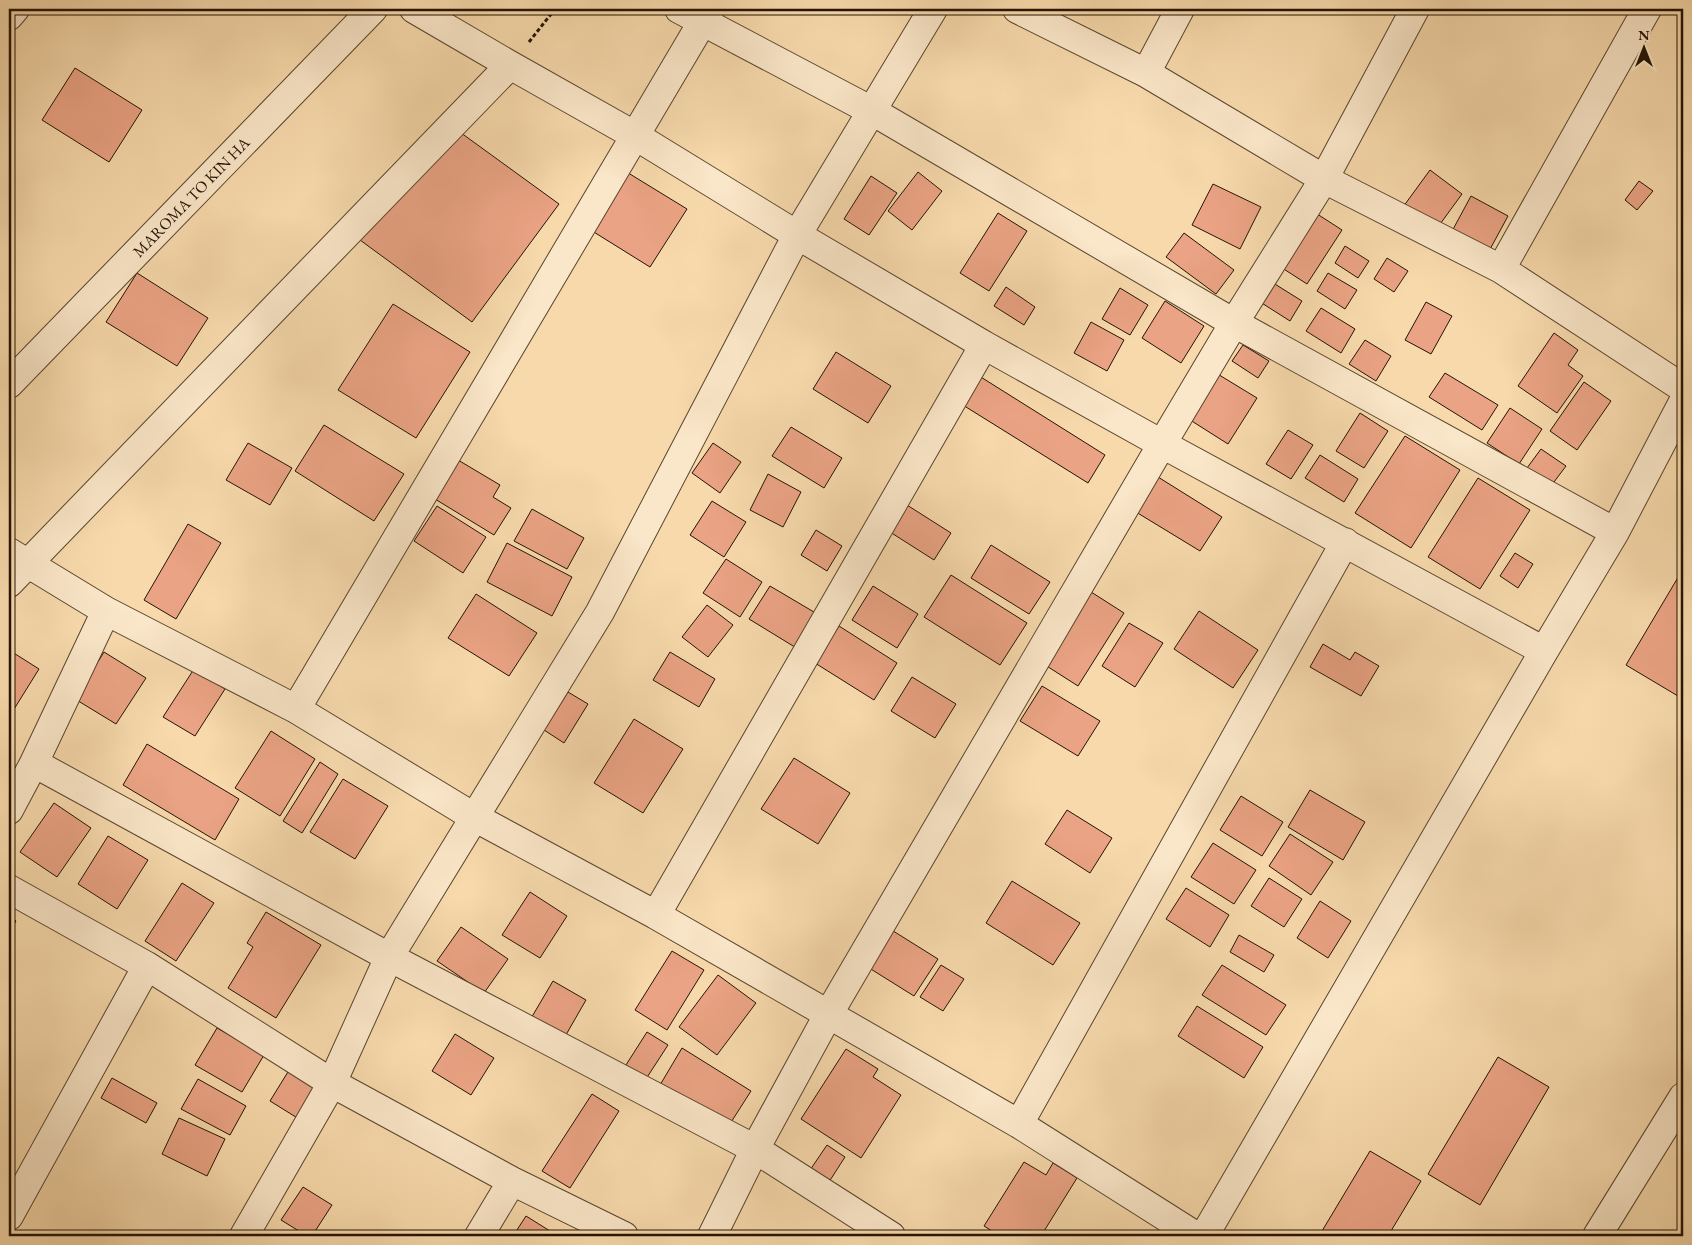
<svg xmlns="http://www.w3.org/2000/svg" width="1692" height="1245" font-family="'EB Garamond',serif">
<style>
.building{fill:#eaa384;stroke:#241404}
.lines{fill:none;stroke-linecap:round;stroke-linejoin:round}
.minor-casing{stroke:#59452e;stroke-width:30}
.tertiary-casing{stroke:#59452e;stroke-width:30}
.path{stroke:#241404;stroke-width:3;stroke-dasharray:4 2.5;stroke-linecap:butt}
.minor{stroke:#fae6c8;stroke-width:28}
.tertiary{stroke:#fae6c8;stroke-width:28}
.labels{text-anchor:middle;stroke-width:5;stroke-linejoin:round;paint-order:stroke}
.street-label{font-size:16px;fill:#241404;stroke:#fae6c8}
</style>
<rect width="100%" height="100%" fill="#f7d9ab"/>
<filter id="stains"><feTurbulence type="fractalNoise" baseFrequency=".004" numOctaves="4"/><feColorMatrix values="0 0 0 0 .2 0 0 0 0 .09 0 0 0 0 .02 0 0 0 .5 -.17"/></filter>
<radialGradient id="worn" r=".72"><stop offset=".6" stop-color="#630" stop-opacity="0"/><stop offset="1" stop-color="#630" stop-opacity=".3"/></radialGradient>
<!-- building -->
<path class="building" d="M75,68l67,42 -33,52 -67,-42z
M446,122l113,82 -87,118 -112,-82z
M1430,170l32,24 -27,37 -32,-24z
M625,171l62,38 -37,58 -61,-38z
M918,172l24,19 -30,39 -24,-19z
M871,176l26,17 -28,42 -25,-16z
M1639,181l14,10 -16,19 -12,-10z
M1213,184l48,23 -21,42 -48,-24z
M1471,196l37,20 -20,37 -37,-20z
M1311,210l31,20 -35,54 -31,-20z
M998,213l29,18 -38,60 -29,-18z
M1184,233l50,37 -18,24 -50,-37z
M1345,246l24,15 -11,17 -23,-15z
M1387,258l21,13 -14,21 -20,-13z
M137,273l71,45 -31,48 -71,-44z
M1328,273l29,17 -12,19 -28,-18z
M1270,281l32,20 -12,20 -33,-21z
M1006,287l29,20 -11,18 -30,-19z
M1120,288l28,17 -18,30 -28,-16z
M1165,301l39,25 -23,37 -39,-25z
M1426,302l26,14 -21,38 -26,-14z
M393,304l77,48 -54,86 -78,-48z
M1321,308l34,21 -14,24 -35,-22z
M1091,322l33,18 -17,31 -33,-18z
M1554,333l24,17 -10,15 15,11 -26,37 -39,-27z
M1365,340l26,16 -15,25 -27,-17z
M1243,345l26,16 -11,17 -26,-17z
M836,352l55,34 -23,37 -55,-34z
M1216,373l41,25 -29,46 -41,-26z
M1445,373l53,32 -16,25 -53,-33z
M976,374l129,81 -17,28 -130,-81z
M1584,382l27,19 -34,49 -27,-19z
M1510,408l32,21 -23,35 -32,-21z
M1360,413l28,18 -24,37 -28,-17z
M324,425l80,49 -30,47 -79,-50z
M791,427l51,31 -18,30 -52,-32z
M1288,430l25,15 -22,34 -25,-15z
M1405,436l55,34 -49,78 -56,-35z
M248,443l44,25 -22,37 -44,-25z
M713,443l28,19 -21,31 -28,-20z
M1541,449l25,17 -15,20 -24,-18z
M1320,455l38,24 -14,23 -39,-24z
M453,457l47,28 -7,12 18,11 -17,27 -64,-39z
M768,474l33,18 -18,35 -33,-17z
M1158,477l64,40 -22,34 -64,-39z
M1478,478l52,32 -50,79 -52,-32z
M712,501l34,21 -22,35 -34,-22z
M907,505l44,28 -17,27 -44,-28z
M437,506l49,31 -23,36 -49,-32z
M532,509l52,29 -17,31 -53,-28z
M188,524l33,19 -45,76 -32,-19z
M816,530l26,16 -15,25 -26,-16z
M507,543l65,34 -20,39 -65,-34z
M991,545l59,37 -21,32 -58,-36z
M1515,553l18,11 -15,24 -18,-12z
M726,559l36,23 -22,35 -37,-24z
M1683,569v130l-57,-34z
M951,575l76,48 -27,42 -76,-48z
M770,586l49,29 -21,34 -49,-30z
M873,586l45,28 -21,34 -45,-28z
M1088,590l36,23 -46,73 -36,-23z
M476,594l61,39 -28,43 -61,-38z
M707,605l26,20 -25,32 -26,-20z
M1199,611l59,39 -25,38 -59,-39z
M1129,623l34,20 -28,44 -33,-21z
M839,626l58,37 -23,37 -59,-37z
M1323,644l27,16 5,-8 24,14 -18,30 -51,-29z
M9,650l30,19 -28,45 -2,-2z
M104,652l42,26 -30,46 -41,-25z
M670,652l45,27 -16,28 -46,-27z
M194,669l31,20 -30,47 -32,-19z
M912,677l44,27 -21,34 -44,-27z
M1042,686l58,35 -22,35 -58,-35z
M568,692l20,12 -24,39 -20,-13z
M634,719l49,30 -40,64 -49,-30z
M271,731l44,28 -35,57 -45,-28z
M147,744l92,55 -24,41 -92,-55z
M794,758l56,35 -32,51 -57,-35z
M320,762l18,12 -36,59 -19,-12z
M343,779l45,27 -33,53 -45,-27z
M1310,790l55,32 -22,38 -55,-33z
M1241,796l42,26 -21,34 -42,-26z
M54,803l37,25 -34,49 -37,-25z
M1067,810l45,28 -22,35 -45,-29z
M1290,834l43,28 -22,33 -42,-29z
M108,836l40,24 -31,49 -39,-25z
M1213,843l43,27 -22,34 -43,-27z
M1269,878l33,21 -18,28 -33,-21z
M1012,881l68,42 -27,42 -67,-42z
M182,883l32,20 -38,58 -31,-20z
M1186,888l43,27 -19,32 -44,-28z
M530,892l37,24 -27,42 -38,-23z
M1320,901l31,20 -23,37 -31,-20z
M266,912l55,33 -45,73 -48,-30 25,-41 -6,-4z
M9,916l7,5 -7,11z
M461,927l47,32 -24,34 -47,-32z
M890,929l48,30 -24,37 -48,-30z
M1239,935l35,20 -10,17 -34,-20z
M672,951l32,19 -37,60 -32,-20z
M941,965l23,14 -21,32 -23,-14z
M1222,965l64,40 -20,30 -64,-40z
M718,975l38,28 -39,52 -38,-28z
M553,981l33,19 -23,40 -33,-20z
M1197,1006l66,41 -19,31 -66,-42z
M217,1028l47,27 -22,37 -47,-27z
M647,1032l21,13 -24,37 -20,-14z
M455,1034l39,24 -23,37 -39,-24z
M682,1048l69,43 -23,36 -68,-42z
M846,1049l32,20 -5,8 28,18 -40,63 -60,-39z
M1498,1057l51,30 -69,118 -52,-31z
M291,1067l29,17 -21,35 -29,-18z
M112,1078l45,25 -11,20 -45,-25z
M198,1079l48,27 -16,29 -49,-26z
M592,1094l27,17 -49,77 -28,-17z
M179,1118l46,21 -18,37 -45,-22z
M827,1145l18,12 -18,28 -19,-12z
M1370,1151l51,30 -33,55h-69z
M1024,1162l22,13 7,-12 24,15 -36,58h-41l-16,-10z
M303,1187l29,18 -20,31h-5l-26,-16z
M526,1216l32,20h-45z"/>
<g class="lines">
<!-- minor casing -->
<g class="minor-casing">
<path id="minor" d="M414,9l96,56 124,70 163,100 187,110 178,99 382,207
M679,9l193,102 362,212 381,209
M1017,9l129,64 178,106 177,90 182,119
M9,16l6,-7
M1146,73l34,-64
M1501,269l146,-260
M9,552l97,59 190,98 178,108 182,98 363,209 177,112
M9,583l501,-518
M296,709l414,-700
M34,763l355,194 366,192 136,87
M9,810l25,-47 72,-152
M9,889l138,77 185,117 180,98 112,55
M656,915l328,-570
M1019,1124l326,-582
M9,1216l138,-250
M244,1236l88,-153 57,-126 211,-345 197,-377 136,-226
M479,1236l33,-55
M712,1236l43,-87 73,-134 334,-571 72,-121 90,-144 91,-170
M1204,1236l340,-585 71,-119 68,-130
M1597,1236l86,-139"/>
</g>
<!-- tertiary casing -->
<g class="tertiary-casing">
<g id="tertiary">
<path id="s1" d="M9,384l364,-375"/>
</g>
</g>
<!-- path -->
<path class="path" d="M529,42l26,-33"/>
<!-- minor -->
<use href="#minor" class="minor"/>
<!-- tertiary -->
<use href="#tertiary" class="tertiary"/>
</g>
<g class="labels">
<!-- street labels -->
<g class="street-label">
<text dy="6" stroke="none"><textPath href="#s1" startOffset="261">MAROMA TO KIN HA</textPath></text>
</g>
</g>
<!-- margin -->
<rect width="1692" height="1245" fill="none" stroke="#f7d9ab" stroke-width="30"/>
<rect x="10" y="10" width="1672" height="1225" fill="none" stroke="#241404" stroke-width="2.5"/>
<rect x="15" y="15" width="1662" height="1215" fill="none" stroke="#241404"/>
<!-- north arrow -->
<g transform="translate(1644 48)" stroke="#fae6c8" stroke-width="4" paint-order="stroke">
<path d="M0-4L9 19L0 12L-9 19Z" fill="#241404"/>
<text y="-8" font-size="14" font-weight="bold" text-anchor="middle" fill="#241404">N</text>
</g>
<rect width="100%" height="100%" filter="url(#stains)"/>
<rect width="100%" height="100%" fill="url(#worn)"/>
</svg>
